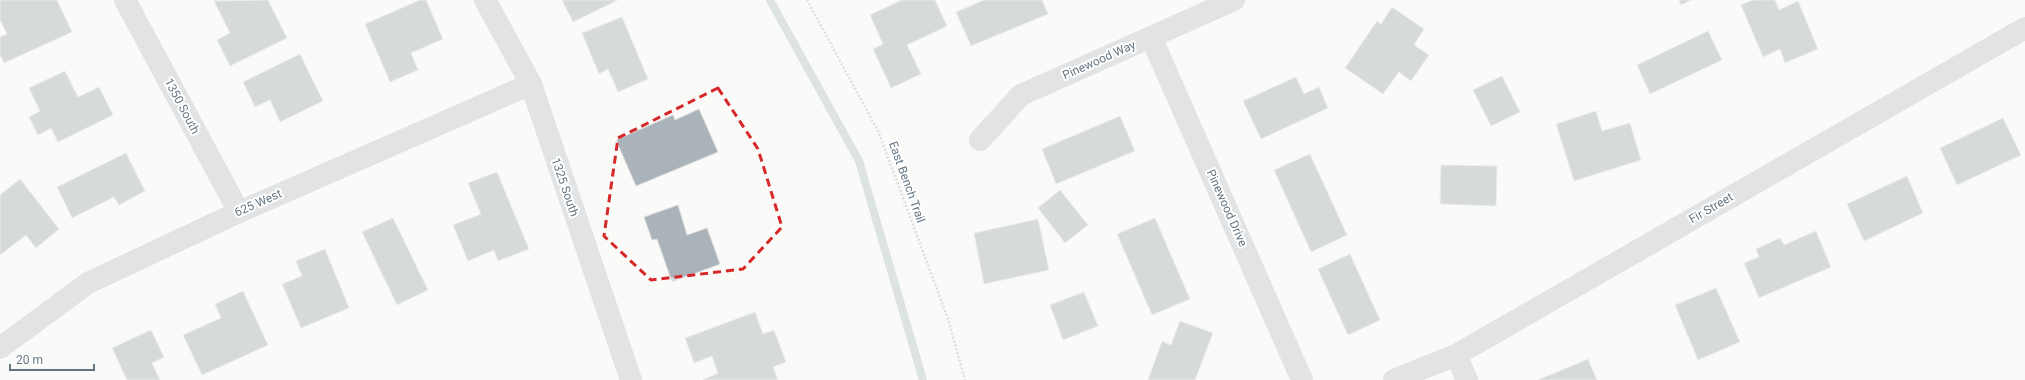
<svg xmlns="http://www.w3.org/2000/svg" width="2025" height="380" font-family="Roboto,sans-serif">
<style>
.lines{fill:none;stroke-linecap:round;stroke-linejoin:round}
.stream{stroke:#bbc7cb;stroke-width:8}
.building{fill:#aab3b9;stroke:#dcdcda}
.path{stroke:#bbbfc2;stroke-width:2.5;stroke-dasharray:2 2;stroke-linecap:butt}
.minor{stroke:#c3c8cc;stroke-width:22}
.marked{fill:none;stroke:#d62828;stroke-width:3;stroke-dasharray:8 5;stroke-linejoin:round}
.labels{text-anchor:middle;stroke-width:4;stroke-linejoin:round;paint-order:stroke}
.street-label{font-size:12px;fill:#657683;stroke:#fff}
</style>
<rect width="100%" height="100%" fill="#fafaf8"/>
<g class="lines">
<!-- stream -->
<path class="stream" d="M770,0l89,161 64,219"/>
</g>
<!-- building -->
<path class="building" d="M0,0h57l15,32 -68,31 -4,-8v-18l7,-3 -7,-14z
M268,0l19,38 -57,28 -13,-26 13,-7 -16,-32z
M420,0h6l17,39 -32,14 7,17 -28,12 -25,-58z
M562,0h56l-45,22z
M902,0h33l12,26 -40,19 14,29 -30,14 -18,-39 10,-5 -13,-29z
M984,0h58l6,14 -77,32 -15,-34z
M1679,0h13l-11,5z
M1753,0h22l4,10 19,-9 20,48 -33,14 -5,-14 -17,8 -22,-52z
M1392,7l32,22 -10,16 15,10 -18,26 -12,-9 -16,22 -38,-26 32,-47 4,3z
M622,17l26,62 -30,13 -10,-23 -9,5 -17,-41z
M1708,31l14,29 -72,34 -13,-29z
M300,54l23,47 -43,21 -10,-22 -15,7 -12,-25z
M65,71l13,26 21,-10 14,28 -55,27 -7,-14 -13,7 -9,-18 11,-6 -11,-23z
M1502,76l18,36 -29,14 -18,-36z
M1296,77l8,17 15,-7 9,21 -67,31 -18,-38z
M699,109l19,43 -82,34 -20,-46 57,-25 2,5z
M1596,111l6,20 28,-8 11,37 -67,21 -18,-57z
M1120,116l15,35 -79,33 -14,-35z
M2003,118l18,37 -64,30 -17,-37z
M126,153l19,38 -26,14 -5,-8 -42,21 -15,-31z
M1310,154l37,81 -36,17 -37,-82z
M1441,165l56,1 -1,40 -56,-2z
M497,172l32,77 -31,12 -4,-11 -26,11 -15,-36 28,-11 -13,-31z
M1907,176l16,37 -59,28 -17,-37z
M20,179l39,50 -23,19 -10,-13 -26,20v-60z
M1060,190l28,35 -23,18 -27,-35z
M678,205l9,30 20,-7 13,36 -48,18 -15,-43 -5,1 -8,-23z
M393,218l35,72 -31,15 -35,-73z
M1155,218l35,81 -38,16 -35,-81z
M1038,219l11,51 -65,14 -10,-51z
M1816,231l15,36 -72,31 -15,-35 15,-6 -3,-8 24,-11 4,7z
M325,249l24,59 -48,20 -19,-44 20,-8 -6,-15z
M1350,254l30,66 -32,15 -30,-66z
M1716,288l24,54 -42,18 -23,-55z
M243,291l25,54 -66,30 -19,-40 38,-17 -6,-14z
M1084,292l14,34 -35,14 -13,-35z
M755,312l8,22 11,-4 12,32 -13,5 5,13h-75l15,-7 -6,-17 -18,7 -9,-25z
M1180,321l33,12 -18,47h-47l14,-39 9,4z
M151,330l13,27 -12,6 8,17h-33l-15,-32z
M1588,359l9,21h-59z"/>
<g class="lines">
<!-- path -->
<path class="path" d="M807,0l71,131 70,188 17,61"/>
<!-- minor -->
<path class="minor" d="M125,0l114,212
M485,0l46,84 100,296
M1151,37l151,343
M980,140l41,-45 213,-95
M0,348l88,-65 151,-71 292,-128
M1456,355l11,25
M1394,380l62,-25 569,-327"/>
</g>
<!-- marked area -->
<path d="M0 0H2025V380H0ZM718,88l40,61 24,78 -39,42 -92,11 -47,-44 14,-98z" fill="#fafaf8" fill-opacity=".55" fill-rule="evenodd"/>
<path class="marked" d="M718,88l40,61 24,78 -39,42 -92,11 -47,-44 14,-98z"/>
<g class="labels">
<!-- street labels -->
<g class="street-label">
<text transform="translate(1099 60) rotate(-24)" y="4">Pinewood Way</text>
<text transform="translate(182 106) rotate(62)" y="4">1350 South</text>
<text transform="translate(907 182) rotate(70)" y="4">East Bench Trail</text>
<text transform="translate(565 187) rotate(71)" y="4">1325 South</text>
<text transform="translate(258 203) rotate(-24)" y="4">625 West</text>
<text transform="translate(1227 208) rotate(66)" y="4">Pinewood Drive</text>
<text transform="translate(1711 208) rotate(-30)" y="4">Fir Street</text>
</g>
</g>
<!-- scale -->
<path d="M10 364v6h84v-6" fill="none" stroke="#657683" stroke-width="2"/>
<text x="16" y="364" font-size="12" fill="#657683" stroke="#ffffff" stroke-width="3" paint-order="stroke">20 m</text>
</svg>
